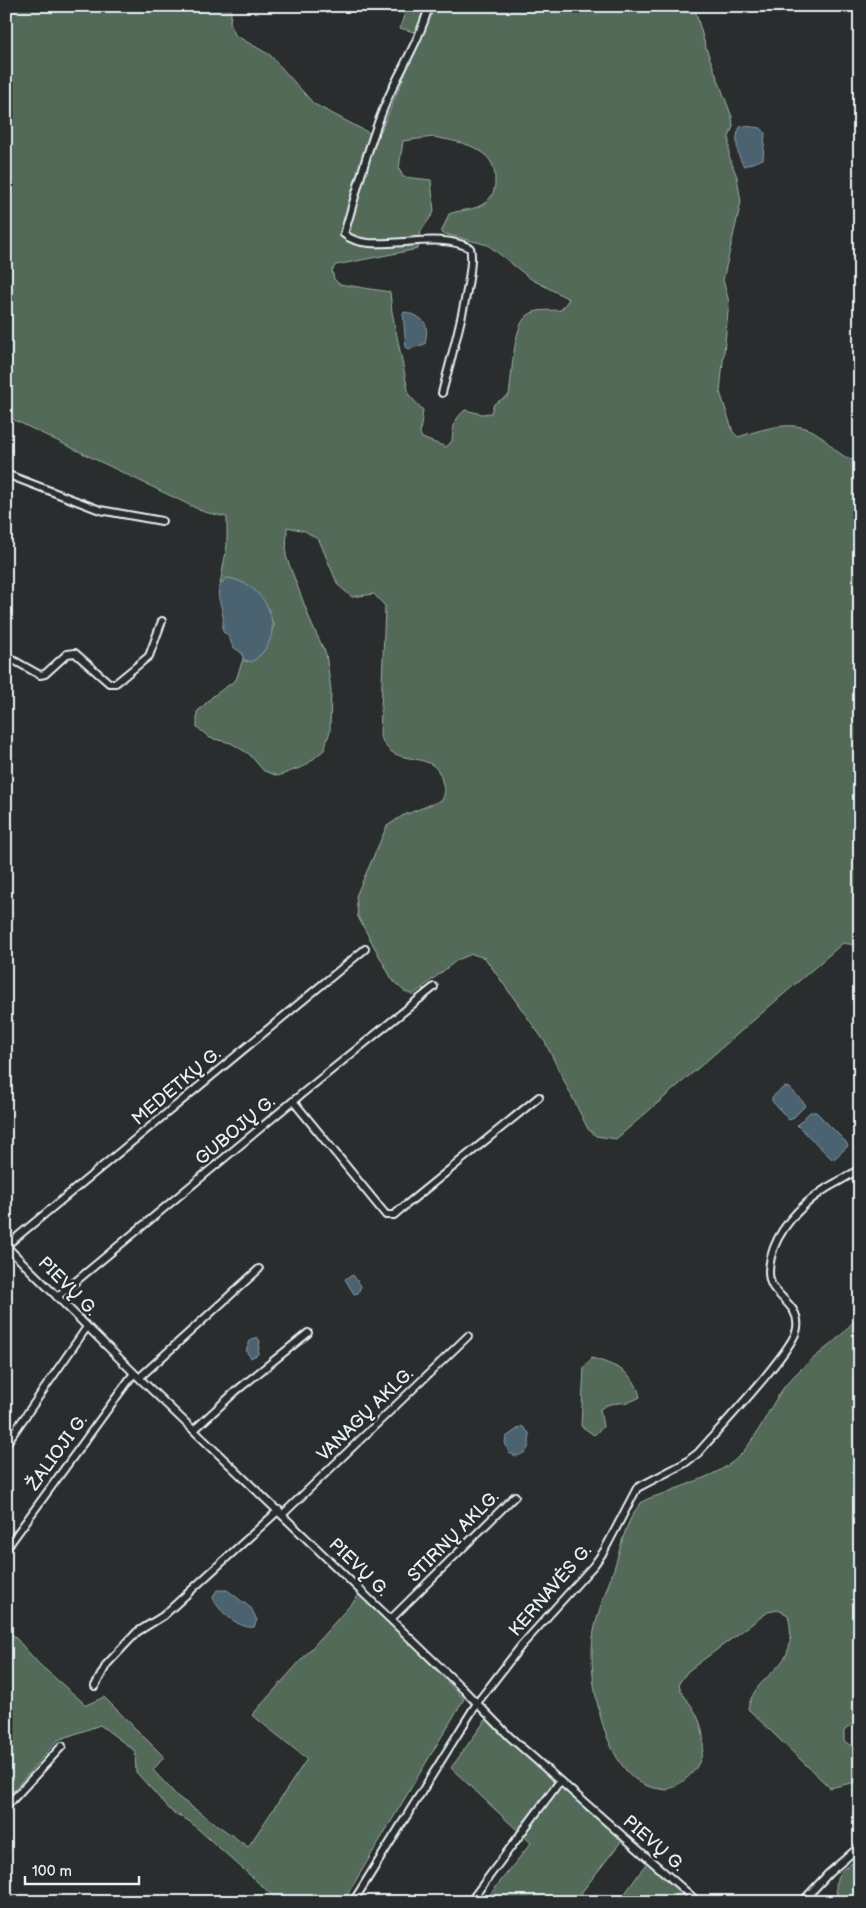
<svg xmlns="http://www.w3.org/2000/svg" width="866" height="1908" font-family="'Balsamiq Sans',sans-serif">
<style>
.green{fill:#536b58;stroke:#9eaea8;fill-rule:evenodd}
.water{fill:#4c626f;stroke:#8a9ba6}
.lines{fill:none;stroke-linecap:round;stroke-linejoin:round}
.street-casing{stroke:#e8f1f8;stroke-width:10}
.street{stroke:#2a2d2e;stroke-width:6}
.labels{text-anchor:middle;stroke-width:5;stroke-linejoin:round;paint-order:stroke}
.street-label{font-size:18px;fill:#e8f1f8;stroke:#2a2d2e}
</style>
<rect width="100%" height="100%" fill="#2a2d2e"/>
<filter id="ink" filterUnits="userSpaceOnUse"><feTurbulence type="fractalNoise" baseFrequency=".02" numOctaves="2"/><feDisplacementMap in="SourceGraphic" scale="10" xChannelSelector="R" yChannelSelector="G"/><feConvolveMatrix kernelMatrix="1 2 1 2 8 2 1 2 1" color-interpolation-filters="sRGB"/></filter>
<g filter="url(#ink)">
<!-- green -->
<path class="green" d="M6,6h226l-2,16 5,13 35,20 44,49 55,29h11l38,-89 -4,-12 -14,-4 7,-22h287l12,42 26,69 1,9 -4,11v19l8,21 4,25 -18,78 6,22 -9,90 13,40 5,5c23,-7 50,-17 73,-7 17,8 27,30 49,31v490l-5,-6 -12,-2 -227,196 -20,-3 -8,-7 -43,-87 -60,-84 -13,-4 -15,6 -44,35 -9,-4 -11,-10 -35,-64 -2,-21 31,-70 15,-10 40,-16c4,-7 2,-11 0,-19 -5,-25 -28,-19 -47,-27 -8,-4 -11,-11 -15,-18l5,-130 -11,-12 -22,3 -14,-12 -19,-45 -14,-9 -18,-4 -1,29 26,69 14,29 5,36 -1,41 -6,19 -19,16 -27,10 -14,-5 -15,-17 -18,-11 -21,-5 -13,-11v-15l16,-16 23,-16 7,-21 3,3 17,-10 11,-27c-13,-22 -20,-44 -48,-47l-6,6 7,-38v-29l-23,-5 -198,-96zM433,137c26,5 64,9 62,44 0,9 -2,15 -9,21 -11,9 -24,7 -37,12l-8,19 47,12 43,34 38,20 -8,11c-11,1 -25,-2 -34,6 -14,10 -15,61 -18,79l-15,9 -3,9 -9,1 -17,-4c-11,9 -12,17 -13,31l-6,6 -24,-9 -2,-5 3,-23 -14,-15 -17,-83 -2,-20 -51,-8 -5,-5 -2,-9 4,-5 82,-16 3,-18 13,-19 -3,-32 -28,-3 -4,-9 4,-27z
M860,1312v404l-16,15v10l16,11v29l-30,7 -82,-79c8,-41 54,-36 40,-94l-10,-5 -10,2 -80,59 -9,12c2,13 9,16 15,27 13,22 14,50 -7,68 -5,5 -14,8 -20,12 -7,-1 -16,-2 -22,-5 -43,-19 -59,-113 -51,-154 4,-21 13,-42 20,-62 7,-22 11,-48 27,-66 5,-5 17,-7 24,-10 22,-9 50,-17 69,-32 24,-21 32,-50 51,-75 22,-28 56,-43 75,-74z
M592,1358c23,7 43,14 48,39 -15,10 -27,2 -40,12l3,18 -9,8 -13,-9 3,-59z
M361,1593l103,106 -121,203h-63l-91,-81 -17,-9 -36,-40 -1,-21 -35,-26 -42,15 -52,59v-172l33,37 47,41 18,-8 60,60 -11,13 25,27 70,50 59,-88 -55,-44z
M487,1718l24,24 112,97 -42,54 11,9h-108l47,-59 -80,-75z
M860,1858v44h-22c-5,-27 -1,-30 22,-44z
M648,1861l39,35 -4,6h-64z"/>
<!-- water -->
<path class="water" d="M744,126l17,2 4,5 -2,26 -19,7c-7,-9 -10,-29 -4,-39z
M406,312c20,7 23,11 19,32l-16,5 -3,-2 -3,-34z
M226,578c42,4 66,59 25,84l-8,-3 -1,-6 -9,-6 -5,-12 -5,-3c-1,-6 1,-11 0,-16 -2,-16 -11,-24 3,-38z
M784,1087l6,1 16,17 -14,14 -3,1 -17,-19v-4z
M810,1112h6l30,30 2,4 -15,14 -36,-35z
M353,1275l8,11 -3,7 -4,1 -9,-15z
M257,1337l3,4 -2,13 -7,4 -5,-7 4,-10z
M522,1426l7,7c1,12 1,20 -13,23l-7,-3 -4,-11 1,-5z
M217,1590h10l24,18 6,12 -3,7c-13,3 -38,-17 -41,-30z"/>
<g class="lines">
<!-- street casing -->
<g class="street-casing">
<path id="street" d="M429,6c-9,33 -27,61 -41,92 -19,43 -30,90 -44,136 26,23 90,-6 126,14 7,20 -21,118 -28,145
M6,474l94,36 62,11
M6,656l34,19 5,-1 22,-20 8,-1 34,30h7l33,-27 13,-35
M293,1101l93,114h8l7,-6 138,-112
M6,1246l128,127 329,316 47,48 188,165
M6,1246l359,-297
M57,1297l236,-196 141,-114
M139,1378l120,-109
M194,1430l42,-39 72,-58
M6,1444l81,-117
M283,1514l185,-178
M6,1549l128,-176
M391,1619l124,-123
M95,1686l12,-22 30,-32 26,-16 116,-106
M6,1807l56,-61
M353,1902l124,-199 44,-57 73,-81 10,-14 33,-63 48,-25 13,-10c18,-21 97,-104 99,-125 3,-19 -15,-28 -24,-41 -6,-10 -4,-20 -2,-30 6,-26 28,-50 50,-65 12,-9 27,-14 39,-24
M470,1902l90,-121
M802,1902l27,-29 31,-27"/>
</g>
<!-- street -->
<use href="#street" class="street"/>
</g>
</g>
<g class="labels">
<!-- street labels -->
<g class="street-label">
<text transform="translate(176 1086) rotate(-40)" y="6">MEDETKŲ G.</text>
<text transform="translate(235 1130) rotate(-40)" y="6">GUBOJŲ G.</text>
<text transform="translate(68 1286) rotate(45)" y="6">PIEVŲ G.</text>
<text transform="translate(365 1414) rotate(-44)" y="6">VANAGŲ AKLG.</text>
<text transform="translate(57 1452) rotate(-54)" y="6">ŽALIOJI G.</text>
<text transform="translate(453 1536) rotate(-45)" y="6">STIRNŲ AKLG.</text>
<text transform="translate(359 1567) rotate(44)" y="6">PIEVŲ G.</text>
<text transform="translate(550 1590) rotate(-49)" y="6">KERNAVĖS G.</text>
<text transform="translate(654 1843) rotate(41)" y="6">PIEVŲ G.</text>
</g>
</g>
<!-- margin -->
<rect width="866" height="1908" fill="none" stroke="#2a2d2e" stroke-width="25"/>
<rect x="12" y="12" width="841" height="1883" fill="none" stroke="#e8f1f8" stroke-width="2" filter="url(#ink)"/>
<!-- scale -->
<path d="M25 1876v8h114v-8" fill="none" stroke="#e8f1f8" stroke-width="2.5"/>
<text x="32" y="1876" font-size="15" fill="#e8f1f8" stroke="#2a2d2e" stroke-width="4" paint-order="stroke">100 m</text>
</svg>
